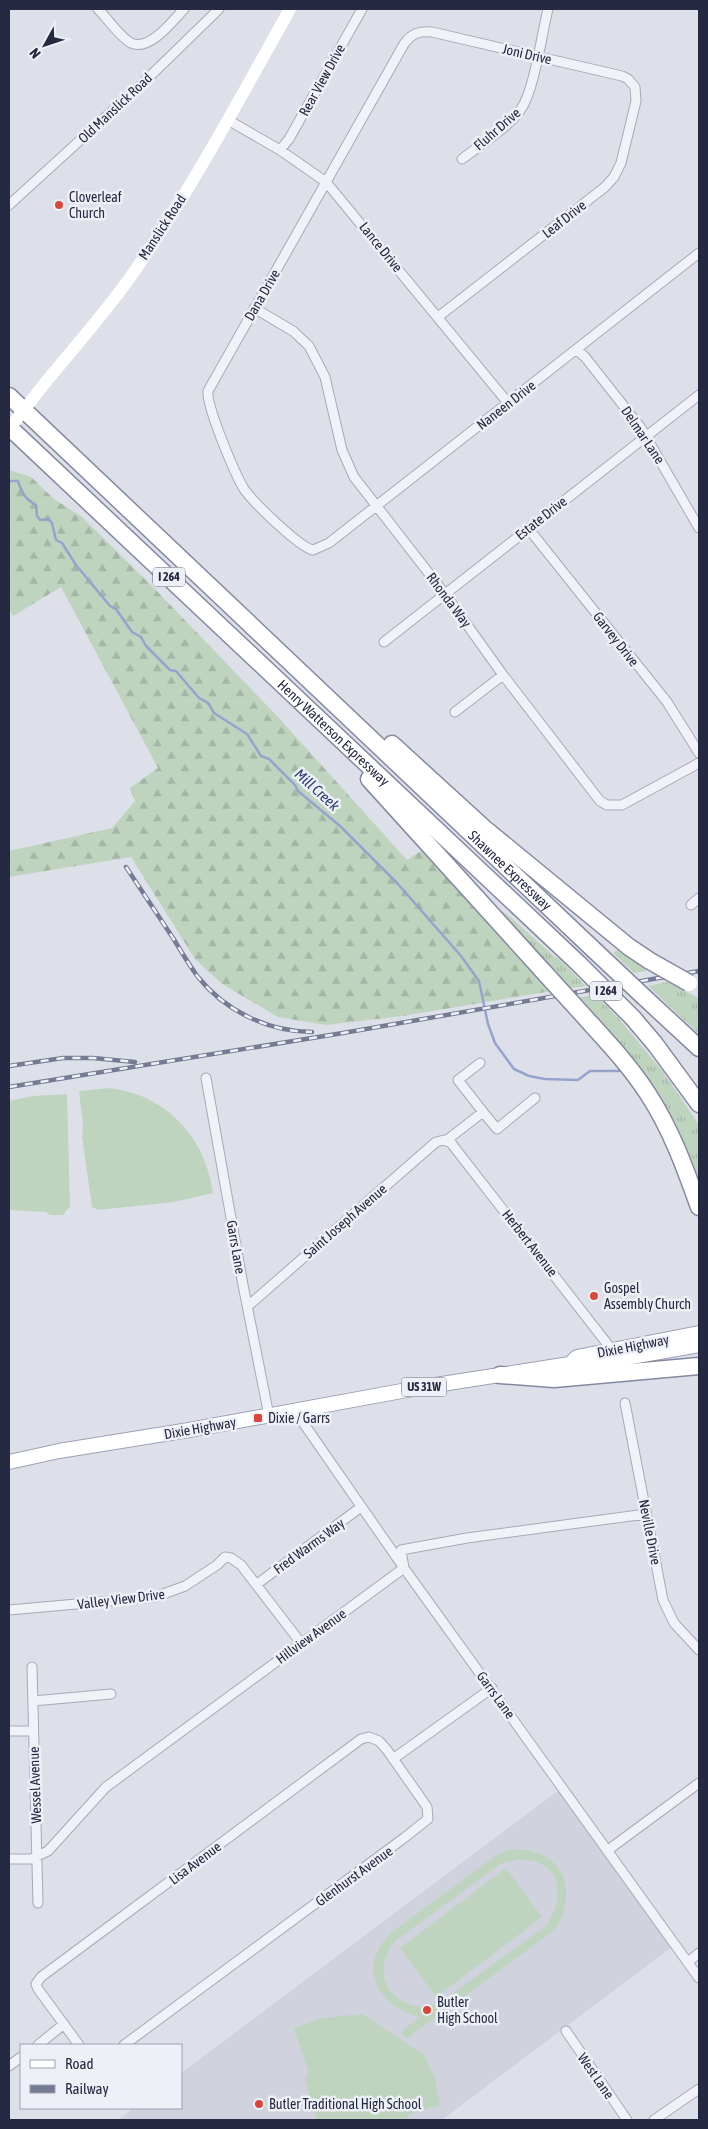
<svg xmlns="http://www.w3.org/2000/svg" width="708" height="2129" font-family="'Asap Condensed',sans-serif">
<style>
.built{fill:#d0d2de}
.grass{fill:url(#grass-tufts)}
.forest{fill:url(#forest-firs)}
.pitch{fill:#bfd4bf;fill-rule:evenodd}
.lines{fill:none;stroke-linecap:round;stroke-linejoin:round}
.stream{stroke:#96a3cd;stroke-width:2.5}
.street-casing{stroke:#a7a9b7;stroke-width:11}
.primary-casing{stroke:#9da1b6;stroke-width:16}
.highway-casing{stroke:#8489a1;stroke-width:19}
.street{stroke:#f1f2f7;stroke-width:9}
.secondary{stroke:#fff;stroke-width:12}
.primary{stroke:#fff;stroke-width:14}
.highway{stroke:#fff;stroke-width:16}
.rail-casing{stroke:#767b94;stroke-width:4.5}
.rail{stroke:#eef0f7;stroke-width:2.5;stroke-dasharray:8;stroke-linecap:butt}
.highway-bridge-casing{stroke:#8489a1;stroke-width:19;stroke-linecap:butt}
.secondary-bridge{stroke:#fff;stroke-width:12}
.highway-bridge{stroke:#fff;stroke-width:16}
.poi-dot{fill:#da4638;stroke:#eef0f7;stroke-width:2}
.labels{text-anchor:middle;stroke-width:5;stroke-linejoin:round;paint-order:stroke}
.shield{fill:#eef0f7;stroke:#626578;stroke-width:1}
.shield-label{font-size:12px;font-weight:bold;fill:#262942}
.street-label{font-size:14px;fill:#262942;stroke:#eef0f7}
.poi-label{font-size:14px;fill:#262942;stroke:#eef0f7;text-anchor:start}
.water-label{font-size:15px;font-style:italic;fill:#2d3c79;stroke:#eef0f7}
</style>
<defs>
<pattern id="grass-tufts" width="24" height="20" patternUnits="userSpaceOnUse" patternTransform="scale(1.25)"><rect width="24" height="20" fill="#bfd4bf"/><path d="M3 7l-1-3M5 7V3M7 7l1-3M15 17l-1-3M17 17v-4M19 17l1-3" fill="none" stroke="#a4b6a5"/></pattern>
<pattern id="forest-firs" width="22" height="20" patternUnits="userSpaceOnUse" patternTransform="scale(1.25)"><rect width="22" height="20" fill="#bfd4bf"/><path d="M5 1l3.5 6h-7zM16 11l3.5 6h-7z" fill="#a4b6a5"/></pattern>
</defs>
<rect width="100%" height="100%" fill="#dee0e9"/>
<!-- built -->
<path class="built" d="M559,1790l113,157 -230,173h-324l16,-12h47v-35z"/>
<!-- grass -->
<path class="grass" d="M500,910l8,5 47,42 4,2 27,27 -21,3 -49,-57z
M618,949l29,22 -13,2 -21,-20z
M667,982l32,16v36l-51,-48z
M596,995l25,26 42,51 36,53v67l-15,-41 -110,-153z"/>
<!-- forest -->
<path class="forest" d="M9,470l22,7 23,22 28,18 69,68 128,133 128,142 17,-11 128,142 -149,25 -77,9 -48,-8 -56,-33 -27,-25 -64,-102 -122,20v-26l103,-23 23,-27 -5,-13 28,-20 -97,-181 -48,29 -4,-6z"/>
<!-- pitch -->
<path class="pitch" d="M109,1088c57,6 97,50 104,105l-39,9 -76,8 -6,-3 -10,-70 1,-11 -4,-35z
M67,1094l3,112 -7,9h-13l-5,-3 -36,-2v-109l23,-5z
M519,1849c47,5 58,41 37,80l-150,110 -5,-7 18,-15c-26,-8 -52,-27 -44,-59 2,-10 10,-18 17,-26l105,-77 12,-5zM520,1859c8,1 16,2 23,6 22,14 16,43 3,61l-108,78c-41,12 -71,-26 -44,-62l108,-79z
M506,1868l36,49 -106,80 -36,-49z
M363,2014l61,41 11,23 5,27 -30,9 -3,6h-90l-12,-40 3,-9 -14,-43 28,-10z"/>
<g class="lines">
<!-- stream -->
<path class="stream" d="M9,481h9c4,12 7,18 18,24l1,11 3,4 8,-1 4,4 4,17 6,3 14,22 34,41 6,3 16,23 9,5 5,9 24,24 6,1 23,27 9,5 6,10 33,21 14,22 8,3 26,26 3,6 42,35 57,57 64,73 18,25 9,43 7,19 19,26 15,7 16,3 33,1 12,-9h29"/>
<!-- street casing -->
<g class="street-casing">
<path id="street" d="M98,9c10,10 21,27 33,34 19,9 42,-23 53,-34
M228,120l52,30 46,32 182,221
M280,150l9,-11 73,-130
M462,159c17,-13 48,-33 59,-50 13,-18 21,-76 27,-100
M9,205l135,-123 75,-73
M254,308l39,23 16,15 16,31 17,73 12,27 91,117 58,81 97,126 7,4h15l77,-42
M438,317l167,-130 9,-10 7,-14 15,-62 -1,-14 -7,-8 -6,-3 -190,-44c-13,-1 -20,1 -28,12l-196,347c-2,15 27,83 36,98 9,13 55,58 69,61l16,-7 370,-290
M577,350l8,7 56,71 58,100
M528,528l139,174 32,51
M384,642l315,-247
M455,712l48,-37
M691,905l8,-7
M480,1063l-22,17 25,32
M206,1078l37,207 26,131
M447,1140l36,-28 14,17 38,-31
M248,1306l188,-164 8,-2 7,3 161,207
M625,1403l38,197 11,23 25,27
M295,1411l109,157 295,410
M257,1584l104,-77
M9,1610l146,-13 30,-11 32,-21 8,-8 6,1 10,7 60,78
M32,1667l6,236
M33,1701l78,-7
M9,1731h24
M393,1759l99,-71
M608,1850l91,-67
M9,1859h22l17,-8 58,-64 298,-219 -3,-18 66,-12 179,-24
M688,1962l11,-9
M566,2031l61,89
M38,2045l26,-21
M79,2045l-41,-56 -2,-5 5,-7 320,-238 8,-2 10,4 8,9 40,57 1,12 -24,19 -280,207
M9,2066l12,-9
M654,2120l45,-31"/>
</g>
<!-- primary casing -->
<g class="primary-casing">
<path id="primary" d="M572,1362l5,-5 122,-24
M9,1462l50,-11 130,-21 240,-44 141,-22 10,2 119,-21"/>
</g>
<!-- highway casing -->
<g class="highway-casing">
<g id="highway">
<path id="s1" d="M9,396l584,553"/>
<path id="s2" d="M9,427l570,537"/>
<path d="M392,744l92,84 145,119"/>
<path d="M369,779l173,191"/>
<path d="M644,997l55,51"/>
<path d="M633,1018l22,26 44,60"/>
<path d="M592,1025c20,22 40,44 56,69 23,35 37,74 51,113"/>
<path d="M500,1375l54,4 145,-13"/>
</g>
</g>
<!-- street -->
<use href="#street" class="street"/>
<!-- secondary -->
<path class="secondary" d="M45,383c28,-34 58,-68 84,-104 60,-85 110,-179 161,-270"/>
<!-- primary -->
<use href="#primary" class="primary"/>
<!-- highway -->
<use href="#highway" class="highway"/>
<!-- rail casing -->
<g class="rail-casing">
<path id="rail" d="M126,867c16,24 31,47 47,71 8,13 16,27 25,39 27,34 71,55 114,55
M9,1066l54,-8h30l42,4
M9,1087l334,-54 356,-62"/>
</g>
<!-- rail -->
<use href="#rail" class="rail"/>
<!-- highway-bridge casing -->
<g class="highway-bridge-casing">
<path id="highway-bridge" d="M629,947l21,14 39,22
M593,949l51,48
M579,964l54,54
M542,970l50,55"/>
</g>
<!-- secondary-bridge -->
<path class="secondary-bridge" d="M9,429l36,-46"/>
<!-- highway-bridge -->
<use href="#highway-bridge" class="highway-bridge"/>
</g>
<!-- markers -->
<g class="poi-dot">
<circle cx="59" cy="205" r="5"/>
<circle cx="594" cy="1296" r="5"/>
<rect x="253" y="1413" width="10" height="10" rx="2.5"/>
<circle cx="427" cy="2010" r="5"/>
<circle cx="259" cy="2104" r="5"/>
</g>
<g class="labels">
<!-- shield labels -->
<g class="shield">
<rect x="153" y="567.5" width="32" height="19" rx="4"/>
<rect x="590" y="981.5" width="32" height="19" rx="4"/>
<rect x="401.5" y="1377.5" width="45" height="19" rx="4"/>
</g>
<g class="shield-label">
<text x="169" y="581">I 264</text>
<text x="606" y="995">I 264</text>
<text x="424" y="1391">US 31W</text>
</g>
<!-- street labels -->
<g class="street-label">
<text transform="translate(527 54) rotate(13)" y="5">Joni Drive</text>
<text transform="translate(322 80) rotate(-61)" y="5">Rear View Drive</text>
<text transform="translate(115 108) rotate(-43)" y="5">Old Manslick Road</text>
<text transform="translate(497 129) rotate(-41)" y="5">Fluhr Drive</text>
<text transform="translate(564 219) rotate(-38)" y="5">Leaf Drive</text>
<text transform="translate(162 227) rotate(-57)" y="5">Manslick Road</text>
<text transform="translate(381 247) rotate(51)" y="5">Lance Drive</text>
<text transform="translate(262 295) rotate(-60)" y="5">Dana Drive</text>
<text transform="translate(506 405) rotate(-38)" y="5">Naneen Drive</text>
<text transform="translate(643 435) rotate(56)" y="5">Delmar Lane</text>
<text transform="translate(541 518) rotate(-38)" y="5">Estate Drive</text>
<text transform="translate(449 600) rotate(53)" y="5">Rhonda Way</text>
<text transform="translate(616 639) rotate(52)" y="5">Garvey Drive</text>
<text dy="5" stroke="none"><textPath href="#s2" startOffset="446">Henry Watterson Expressway</textPath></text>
<text dy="5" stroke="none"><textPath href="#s1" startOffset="690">Shawnee Expressway</textPath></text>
<text transform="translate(345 1221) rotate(-41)" y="5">Saint Joseph Avenue</text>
<text transform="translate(530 1243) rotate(52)" y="5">Herbert Avenue</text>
<text transform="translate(236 1247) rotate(80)" y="5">Garrs Lane</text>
<text transform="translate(633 1346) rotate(-11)" y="5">Dixie Highway</text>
<text transform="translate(200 1428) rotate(-10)" y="5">Dixie Highway</text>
<text transform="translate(650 1532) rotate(79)" y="5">Neville Drive</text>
<text transform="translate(309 1546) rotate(-36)" y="5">Fred Warms Way</text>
<text transform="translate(121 1599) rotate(-7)" y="5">Valley View Drive</text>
<text transform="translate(311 1636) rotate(-36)" y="5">Hillview Avenue</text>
<text transform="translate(496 1695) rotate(54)" y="5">Garrs Lane</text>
<text transform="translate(35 1785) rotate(-92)" y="5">Wessel Avenue</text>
<text transform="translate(195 1863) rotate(-37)" y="5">Lisa Avenue</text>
<text transform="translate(354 1876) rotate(-36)" y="5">Glenhurst Avenue</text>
<text transform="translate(596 2076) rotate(55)" y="5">West Lane</text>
</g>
<!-- poi labels -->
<g class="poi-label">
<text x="69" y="202">Cloverleaf<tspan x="69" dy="16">Church</tspan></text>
<text x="604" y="1293">Gospel<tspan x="604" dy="16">Assembly Church</tspan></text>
<text x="268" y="1423">Dixie / Garrs</text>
<text x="437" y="2007">Butler<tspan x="437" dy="16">High School</tspan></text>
<text x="269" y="2109">Butler Traditional High School</text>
</g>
<!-- water labels -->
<g class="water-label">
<text transform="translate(317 790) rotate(42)" y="5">Mill Creek</text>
</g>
</g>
<!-- border -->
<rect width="708" height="2129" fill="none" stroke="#262942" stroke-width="20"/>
<!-- legend -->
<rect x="20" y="2044" width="162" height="65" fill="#eef0f7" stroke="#9ea0af"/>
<rect x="30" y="2060" width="25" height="8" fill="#ffffff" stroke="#9ea0af"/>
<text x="65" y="2069" font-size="15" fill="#262942">Road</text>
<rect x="30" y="2085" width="25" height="8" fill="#767b94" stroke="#9ea0af"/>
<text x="65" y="2094" font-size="15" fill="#262942">Railway</text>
<!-- north arrow -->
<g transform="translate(45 45) rotate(230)" stroke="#eef0f7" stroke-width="4" paint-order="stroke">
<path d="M0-4L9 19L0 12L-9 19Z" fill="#262942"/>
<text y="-8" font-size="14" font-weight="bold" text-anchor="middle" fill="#262942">N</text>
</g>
</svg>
